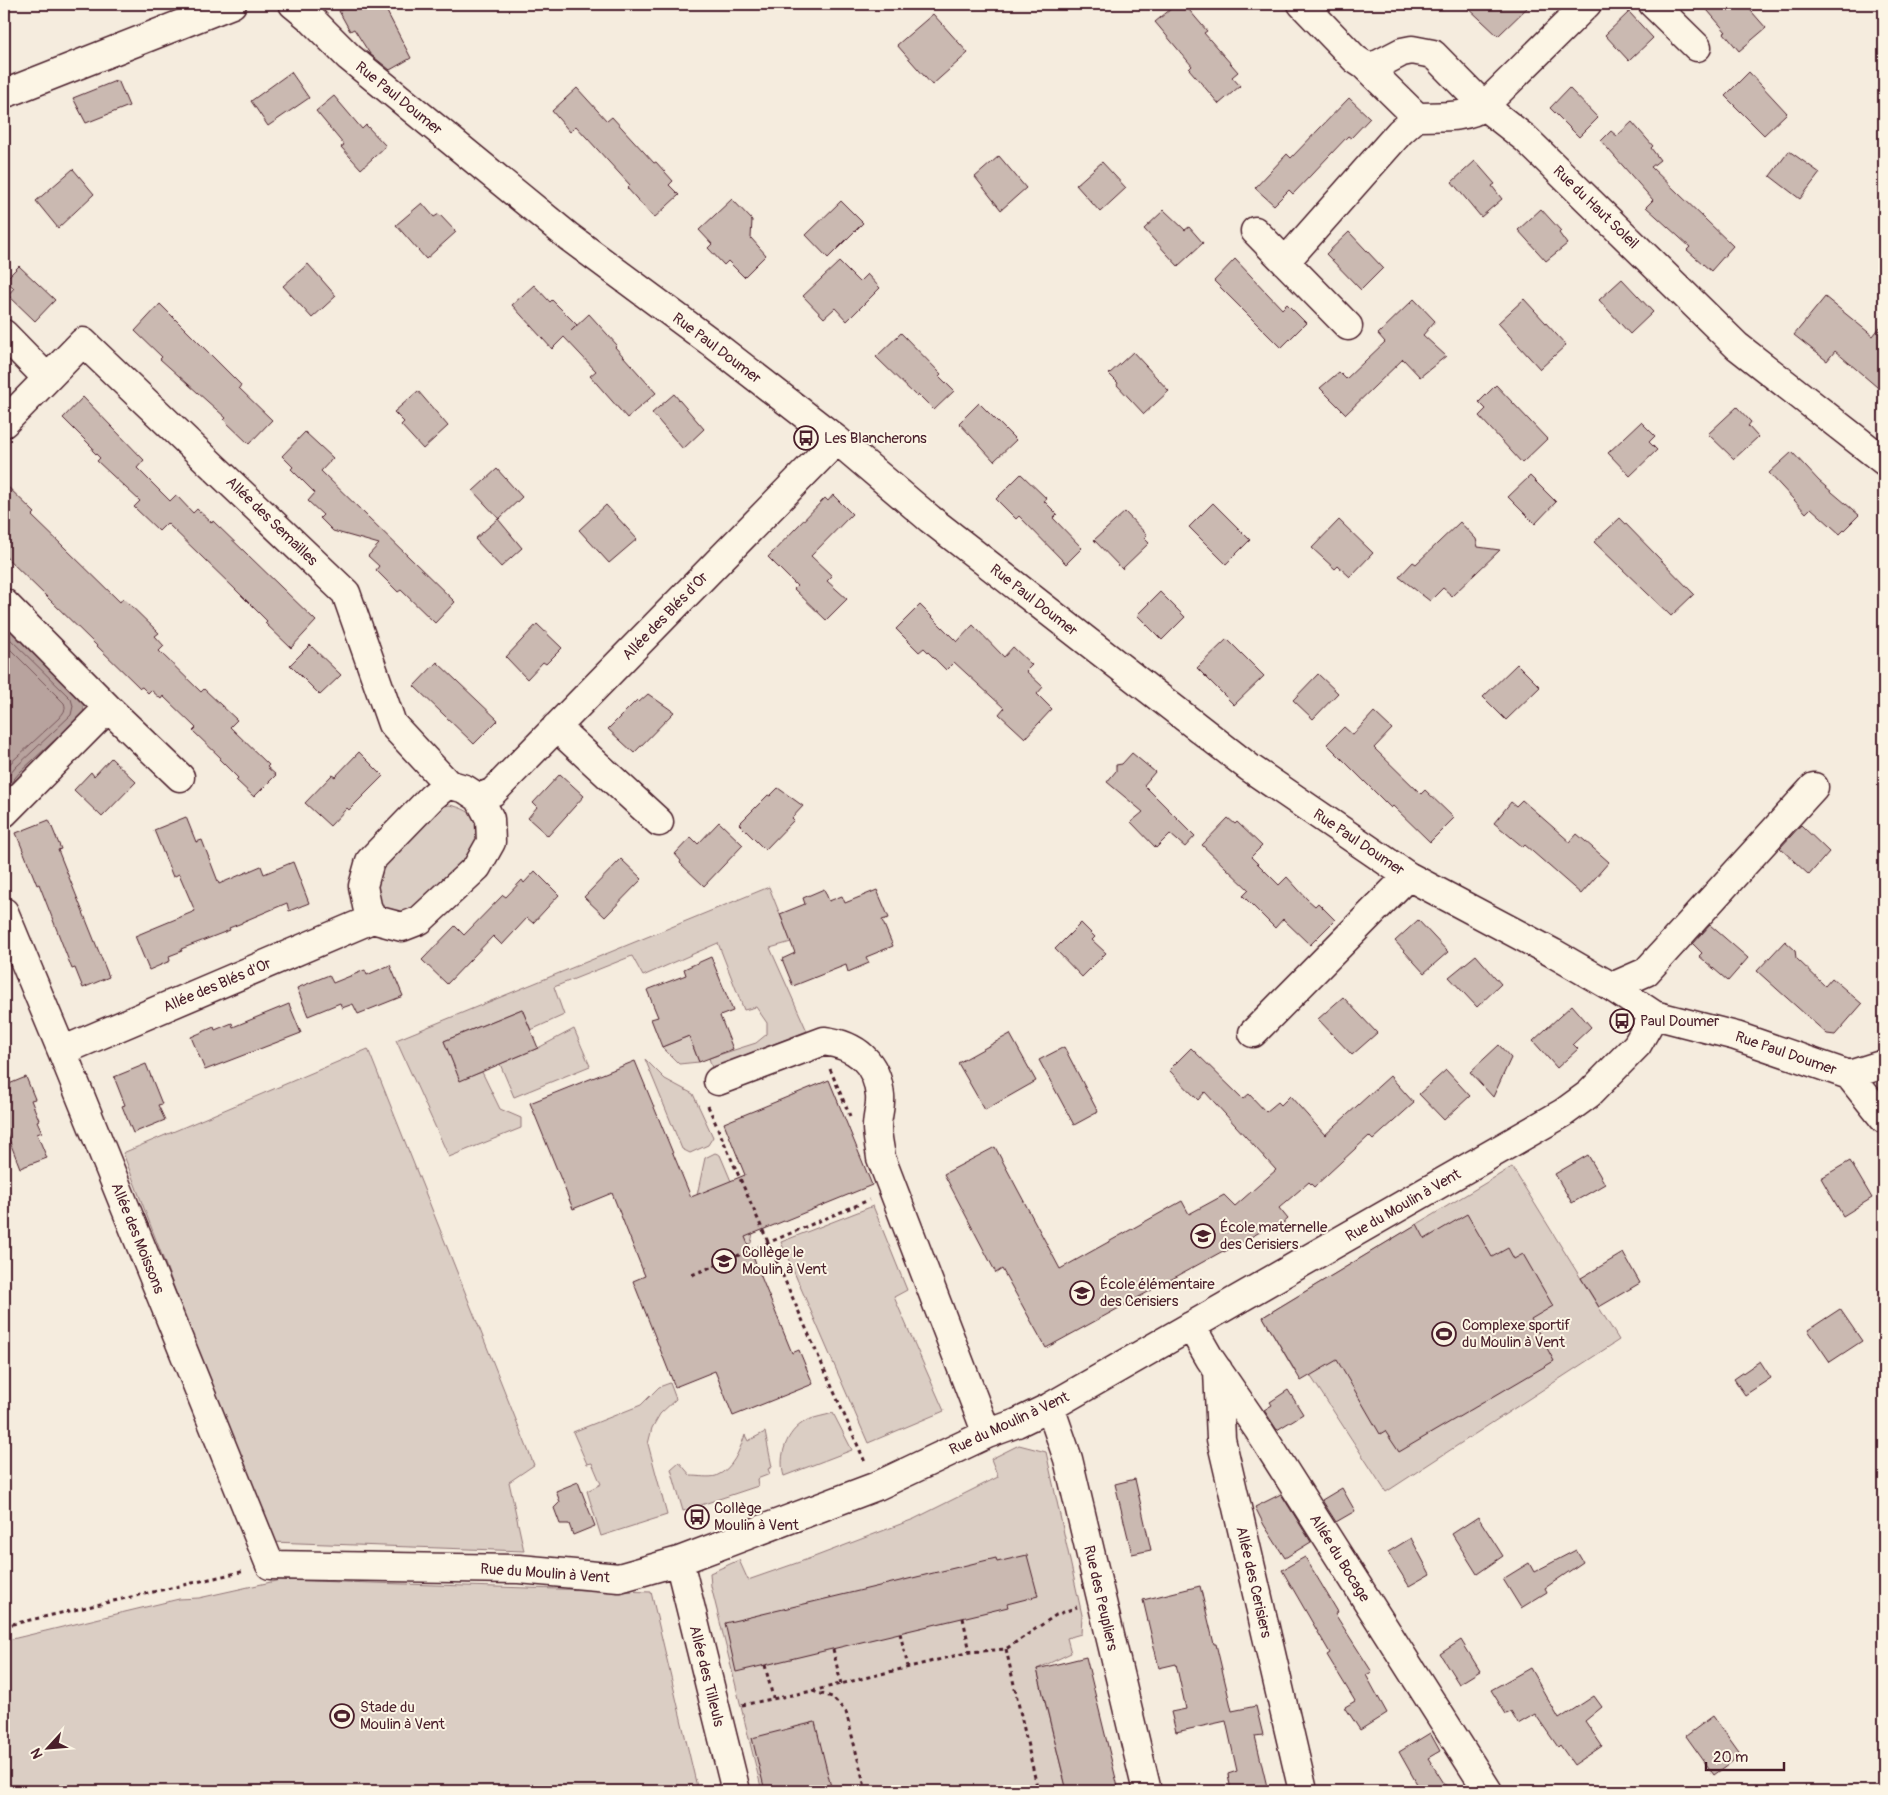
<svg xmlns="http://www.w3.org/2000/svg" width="1888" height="1795" font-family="Pangolin,sans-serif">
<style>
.green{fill:#dbcec4;stroke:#927678}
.water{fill:#b8a39e;stroke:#8c6e70}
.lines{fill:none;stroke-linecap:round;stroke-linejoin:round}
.shore{stroke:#765459;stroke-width:1}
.building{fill:#cab9b1;stroke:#4a1f2b}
.minor-casing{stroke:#4a1f2b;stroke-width:31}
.path{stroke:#4a1f2b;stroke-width:3;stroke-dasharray:4 4;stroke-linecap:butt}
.minor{stroke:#fcf5e5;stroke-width:28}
.labels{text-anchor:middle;stroke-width:4;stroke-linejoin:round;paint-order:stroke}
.street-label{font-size:15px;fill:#4a1f2b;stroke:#fcf5e5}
.poi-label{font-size:15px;fill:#4a1f2b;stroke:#fcf5e5;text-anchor:start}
</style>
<rect width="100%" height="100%" fill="#f5ecde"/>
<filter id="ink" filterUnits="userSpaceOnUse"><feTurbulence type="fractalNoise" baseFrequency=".02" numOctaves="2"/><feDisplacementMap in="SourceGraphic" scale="10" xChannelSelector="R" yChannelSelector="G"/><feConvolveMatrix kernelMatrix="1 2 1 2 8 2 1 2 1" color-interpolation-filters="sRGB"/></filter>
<g filter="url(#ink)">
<!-- green -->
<path class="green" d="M449,805c26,4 44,25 25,50 -5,7 -14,12 -20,18 -15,14 -29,27 -43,40 -13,-1 -29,-2 -35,-16 -2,-6 0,-17 0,-24l62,-65z
M769,887l22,55 -21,6 37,83 -95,37 -3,-10 47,-15 11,-9v-11l-11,-16 -12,3 -26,-67 -75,33 -11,-20 -78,31 10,28 -33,15 -9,-21 -78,32 16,39 22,-8 18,37 21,9v10l-72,29 -53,-117z
M574,1029l16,37 -76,31 -14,-33 38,-16z
M689,1036l10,26 -20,2 -17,-17z
M368,1049l166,416 -25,17 15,69 -253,-9 -148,-389z
M645,1059l20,20 28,15 20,43 -5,8 -18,8 -8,-4z
M715,1153l5,2 33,78 -2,10 -28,10 -26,-58 8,-37z
M1512,1167l107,173 -233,152 -82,-126 -9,6 -32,-55z
M873,1206l34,84 -13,7 50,114 -76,32 -87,-201z
M670,1383l6,16 -16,15 -8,14 -4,16 19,71 -66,21 -14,-45 14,-7 -9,-21 -5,1 -14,-32 68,-27 18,-18z
M833,1413l19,37 -68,26c-6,-19 2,-45 22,-55 8,-4 18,-5 27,-8z
M765,1432l7,35 -4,2 2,5 -13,5 1,7 -75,25 -12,-42 8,-7 12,14c7,0 18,2 25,0 17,-7 23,-25 29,-41l3,6z
M1019,1445l27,7 36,163 -1,19 -14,4 4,15 -34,16 30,122h-305l-51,-205 -1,-13 29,-13 9,20 66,-23 100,-38 84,-42 -7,-18z
M280,1580l371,12 47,199h-694v-150l175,-42 20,-1z"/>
<!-- water -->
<path class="water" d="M4,617l78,75 2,13 -1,14 -79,79z"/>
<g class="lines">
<!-- shore -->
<path class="shore" d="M4,633l67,66 2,7 -2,9 -55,52 -12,14
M4,643l60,60c3,7 -1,10 -5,15l-55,51
M4,791l16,-19 37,-34"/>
</g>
<!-- building -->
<path class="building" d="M353,4h30l28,54 -21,12 -20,-16 -16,-25 -4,2 -11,-20z
M1177,4h7l23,27 -3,2 34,39 -6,5 8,9 -21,18 -30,-35 3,-3 -37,-44z
M1464,4h67l-33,32z
M1702,4h43l21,24 -27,23 -15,-18 2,-1z
M1629,12l24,26 -24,23 -24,-26z
M933,14l35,39 -36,32 -35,-40z
M291,72l18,26 -41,28 -17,-25z
M1749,72l38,41 -23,22 -39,-39z
M118,80l11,26 -43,17 -13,-25z
M577,88l30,33 5,-4 42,46 2,-1 17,19 -4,4 10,10 -25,23 -27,-30 3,-3 -54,-59 -6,6 -18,-21z
M1569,88l29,30 -19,19 -29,-29z
M334,96l28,33 4,-4 20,21 -25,23 -20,-22 3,-2 -28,-34z
M1349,98l21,20 -19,20 -3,-2 -55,58 -4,-4 -15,15 -19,-17 32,-34 4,4z
M1632,122l21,24 -2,2 9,12 -9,7 82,79 -22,25 -24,-21 3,-3 -44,-40 7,-7 -52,-59 10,-10 6,5z
M1789,151l31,22 -20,26 -30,-23z
M999,156l27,32 -25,22 -26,-33z
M1475,161l20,23 -3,2 10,13 -21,18 -29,-35z
M1102,162l24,26 -26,24 -24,-27z
M73,169l21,25 -36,34 -22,-27z
M732,199l20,21 -1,18 15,17 -22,22 -16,-16 -4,4 -16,-17 4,-4 -13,-14z
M841,201l22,22 -35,35 -22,-23z
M422,203l12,14 5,-3 17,18 -30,27 -30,-34z
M1541,209l20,22 -2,2 8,11 -21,17 -28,-31z
M1164,210l21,20 4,-3 14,16 -25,23 -34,-37z
M1349,232l34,36 -22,22 -35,-36z
M1235,259l47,50 5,-5 19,19 -25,25 -67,-67z
M839,262l20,20 8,-8 13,14 -33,33 -12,-13 -11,10 -21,-22z
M308,264l28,32 -24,22 -29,-32z
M19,266l36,34 -20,21 -27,-26 6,-7 -9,-8z
M1622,279l31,33 -23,22 -31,-34z
M534,285l16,17 2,-2 25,25 -6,6 18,-17 28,31 -2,2 41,46 -29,25 -37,-42 6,-5 -32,-34 -12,12 -40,-44z
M1825,297l48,39 11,-14v71l-49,-42 -8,10 -33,-26z
M1414,299l21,22 -12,14 23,21 -26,21 -17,-18 -57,55 -26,-26 19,-16 7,7 39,-37 -7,-8z
M1524,299l42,46 -26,24 -42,-46z
M160,304l81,81 -2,3 33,32 -23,24 -25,-24 2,-2 -66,-59 2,-2 -27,-26z
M901,333l40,41 -2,2 15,15 -20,19 -15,-15 -2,2 -41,-40z
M1133,352l36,39 -25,23 -27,-29 1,-2 -9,-9z
M1496,385l51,54 -25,24 -43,-47 7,-7 -7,-7z
M418,391l30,35 -25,23 -22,-24 3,-3 -10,-10z
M674,394l30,35 -21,20 -31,-36z
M83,397l61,63 -7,8 33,33 6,-6 17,18 4,-4 15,14 1,-2 103,100 -25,27 -26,-25 2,-2 -31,-31 -69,-67 -8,8 -25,-24 6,-6 -43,-40 3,-3 -8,-8 1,-2 -30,-30z
M979,403l37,37 -22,21 -35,-38z
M1737,407l14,15 -3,4 10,11 -24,22 -26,-25z
M1641,422l14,14 -6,6 8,8 -27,26 -22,-23z
M305,432l28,26 -12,13 134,131 -20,21 -34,-33 -3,2 -22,-22 3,-4 -11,-10 11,-12 -46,-13 -13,-13 3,-3 -15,-14 7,-8 -24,-24 2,-2 -11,-11z
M1792,452l27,29 40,34 -19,19 -29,-26 -5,5 -37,-40z
M497,469l25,28 -23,22 -26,-28z
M1021,474l26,25 -3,2 13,13 -4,4 29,30 -16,16 -47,-48 -3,3 -20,-20z
M1530,476l26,26 -21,22 -27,-27z
M4,483l31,30 -3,3 32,31 56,55 3,-4 36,35 -4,3 9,10 -5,5 42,41 3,-3 33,31 -7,7 39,38 -2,2 9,8 -22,22 -18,-17 2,-2 -19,-19 2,-1 -28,-27 3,-3 -33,-32 -2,3 -10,-9 -3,3 -6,-6 -2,1 -136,-133z
M833,495l19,19 -41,42 21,20 -5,5 20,18 -21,21 -32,-31 3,-3 -29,-29 57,-59 3,3z
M1213,503l37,37 -24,24 -37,-37z
M606,505l31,34 -28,24 -30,-33z
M1125,512l22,23 -3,3 5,5 -27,26 -28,-29z
M1620,518l74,76 -23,22 -77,-74z
M498,519l24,29 -21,19 -26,-28z
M1339,520l34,33 -23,24 -12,-11 -3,3 -23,-21z
M1460,522l16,17 2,8 22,3 -48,46 -9,-8 -13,13 -31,-24 14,-15 3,2z
M1160,592l25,25 -23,23 -25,-25z
M920,605l37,37 16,-17 31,32 9,-10 19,18 -6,6 17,16 -6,7 15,15 -27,29 -26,-24 5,-6 -50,-46 -8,8 -22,-22 -5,4 -23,-23z
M537,624l25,24 -16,16 -3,-2 -16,17 -21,-22z
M1227,639l37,37 -30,29 -37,-37z
M310,645l31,30 -21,20 -30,-30z
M437,662l61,58 -24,24 -60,-58z
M1517,664l23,23 -34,33 -23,-23z
M1318,674l20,19 -25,26 -20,-19z
M648,694l26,18 -40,41 -26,-24 29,-29 2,2z
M1374,712l18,17 -18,19 47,46 4,-4 29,28 -24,24 -37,-36 -2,2 -64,-64 17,-17 9,8z
M359,752l24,24 -34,34 -2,-2 -17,18 -25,-23 27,-28 3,2z
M1132,753l23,19 -11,13 51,51 -10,11 -15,-13 -14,14 -25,-26 12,-10 -36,-30 9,-11v-6l6,-1z
M111,758l25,24 -34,35 -28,-27 17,-18 3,4z
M560,774l24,22 -36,40 -20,-18 9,-11 -4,-4z
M778,788l25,18 -11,12 2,2 -29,30 -26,-26 29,-29 2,1z
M1522,800l48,42 7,-8 32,28 -28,32 -56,-49 -2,2 -29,-24 17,-21 5,4z
M186,817l10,25 6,-2 17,44 42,-18 3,8 29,-12 16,41 -20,8 -2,-8 -45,19v1l-13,5 1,2 -49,19 1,2 -13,5 1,5 -21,9 -14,-34 60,-25 -16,-37 -6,3 -19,-47z
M1228,818l7,6 2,-2 25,24 -11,11 28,28 8,-8 20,22 8,7 3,-3 17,17 -25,25 -27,-26 -8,9 -32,-32 6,-6 -47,-45z
M49,820l12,29 -3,1 51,127 -26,11 -8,-20 -3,1 -33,-85 -2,1 -21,-52z
M719,822l24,23 -39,41 -24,-23 1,-2 -6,-7 16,-17 7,7z
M1801,825l28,27 -20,23 -29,-27z
M621,859l21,20 -37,38 -21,-20z
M535,871l24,24 -26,28 -6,-5 -25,27 -9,-9 -46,48 -25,-24 33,-34 9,9 39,-40 3,2 16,-17 2,3z
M824,889l5,12 13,-5 3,7 32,-13 12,28 -7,2 11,26 -27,11 3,6 -21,9 -2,-7 -53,21 -11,-27 13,-6 -15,-39 25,-10 -2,-6z
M1418,920l30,32 -24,21 -29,-32z
M1081,923l14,14 -3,3 14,13 -24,24 -27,-28z
M1710,925l38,33 -20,23 -29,-25 3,-3 -9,-9z
M1785,941l10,9 1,8 29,28 7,-8 30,26 -27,31 -8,-1 -70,-63z
M1476,955l25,29 -24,23 -28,-30z
M711,957l22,54 -13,5 13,33 -34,13 -10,-26 -27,11 -11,-28 7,-2 -11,-27 39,-15 -2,-6z
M390,965l13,31 -45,18 -5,-10 -11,4 -2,-5 -32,13 -11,-28 32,-13 4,8 32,-13 2,5z
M1343,997l34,36 -25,22 -34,-36z
M289,1004l12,29 -96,37 -14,-33 23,-10 1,3 17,-7 1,4z
M1572,1005l19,22 -18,17 5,5 -21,19 -24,-27z
M522,1009l16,39 -78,33 -16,-40z
M1010,1034l26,47 -51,29 -27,-47z
M1499,1045l12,13 -18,39 -23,-25z
M1064,1047l34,65 -24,13 -35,-65z
M1191,1048l52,51 6,-5 17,18 12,-10 3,3 9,-9 35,39 65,-59 24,27 -41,37 -4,-4 -55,51 -5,-5 -30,26 9,11 -15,13 -4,-5 -45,25 -1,-1 -177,97 -44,-79 -6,4 -52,-99 51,-27 65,122 122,-68 7,13 35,-19 11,11 41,-36 -71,-78 -7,8 -29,-30z
M635,1061l56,136 54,-22 -21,-52 105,-43 43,105 -127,52 47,116 7,-3 14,34 -80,32 -18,-45 -40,16 -42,-106 12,-5 -33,-83 -39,16 -43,-106z
M146,1064l16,40 -4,1 7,15 -32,13 -11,-27 3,-1 -11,-28z
M1446,1070l24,26 -26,24 -25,-26z
M26,1077l9,22 -4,1 8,20 -2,1 5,11 -5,2 10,24 -27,10 -16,-41v-41z
M1588,1155l17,29 -33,19 -17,-29z
M1850,1161l22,37 -29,18 -22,-38z
M1467,1214l25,43 16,-9 6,11 9,-5 30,52 -22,13 23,42 -155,91 -14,-21 -5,3 -43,-74 -36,21 -38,-64 154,-93 8,15z
M1623,1253l17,30 -41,24 -18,-29z
M1840,1309l22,32 -32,21 -22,-32z
M1760,1361l11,17 -26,17 -11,-16z
M1288,1390l15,24 -26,16 -13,-20 8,-5 -2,-3z
M1135,1479l16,71 -19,4 -17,-70z
M578,1482l17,44 -22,9 -4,-11h-9l-6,-16 6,-6 -4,-11z
M1342,1488l13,23 -19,11 -14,-22z
M1281,1494l30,48 -26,16 -21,-33 -9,-18z
M1478,1517l25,39 -26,18 -25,-40z
M1411,1538l19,36 -21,12 -21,-34z
M1576,1550l7,12 -38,26 2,4 -26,16 -18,-29 26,-16 5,9z
M1027,1555l11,41 -31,8 1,3 -272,65 -11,-49 271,-65 1,4z
M1305,1557l33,55 -3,2 37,58 -6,3 21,38 -27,17 -15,-23 10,-6 -28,-46 3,-2 -48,-83z
M1200,1586l14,58h2l16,67 24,-5 7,29 -8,1 13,55h-37l-3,-17 9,-3 -11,-50 -50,11 -5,-20 15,-3 -10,-45 -17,4 -16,-68z
M1461,1640l19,31 -21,13 -19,-30z
M1086,1657l33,134h-52l-30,-122z
M1530,1668l29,51 35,-23 8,11 -17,14 17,25 -28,19 -14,-20 -2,2 -23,-33 -17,10 -7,-12 -5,2 -15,-24z
M1713,1716l28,39 -27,20 -28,-39z
M815,1722l17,69h-67l-13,-53z
M1430,1733l10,18 -12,7 21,33h-28l-22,-39z"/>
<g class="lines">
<!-- minor casing -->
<g class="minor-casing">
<path id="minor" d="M293,4l17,14 39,39 220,180 143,106 125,97 93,79 320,249 158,108 145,77 59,34 42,28 82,21 113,39
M1302,4l53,55 9,6 11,1 27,-14 10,-2 21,4 51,52 42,33 211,207 147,115
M1653,4l44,43
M1364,65l53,52c22,-1 49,2 67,-11l103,-102
M9,92l223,-88
M1255,231l93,95
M1285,262l115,-130 17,-15
M4,334l43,44
M4,423l79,-81 263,251 46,131 56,60 17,5 14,9 14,-6 344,-352
M4,603l104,105 -104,105
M108,708l72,69
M556,727l103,95
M4,912l58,139 208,514 249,4 100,9 60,-17 198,-75 110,-52 30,-11 33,-16 513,-294 26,-19 48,-49 17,-30
M372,919l-5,-13 -4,-20 7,-25 62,-64 16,-13
M1612,987l34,-15 168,-185
M1253,1033l155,-157
M62,1051l310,-132 30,8 18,-7 57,-53 14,-25 -1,-23 -11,-21
M1849,1075l35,44
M1849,1075l35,-11
M718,1081l106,-40c32,4 53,21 56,55 1,10 -3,21 -3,31 0,10 3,21 4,31l106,276
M1191,1326l19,33 48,70 230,362
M1218,1370l3,69 82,352
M1050,1407l18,52 79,332
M679,1561l57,230"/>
</g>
<!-- path -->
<path class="path" d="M830,1069l20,47
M708,1106l157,356
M692,1275l177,-75
M963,1618l7,34
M4,1626l241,-55
M900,1633l8,34
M833,1649l8,35
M1006,1649l32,142
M765,1665l8,33
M812,1691l158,-39 36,-3 50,-34 21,-8
M742,1705l70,-14 20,6 14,15 20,79"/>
<!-- minor -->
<use href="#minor" class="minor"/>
</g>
</g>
<!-- icons -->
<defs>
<g id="bus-ring" transform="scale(1.25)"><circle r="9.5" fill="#fcf5e5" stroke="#4a1f2b" stroke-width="1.5"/><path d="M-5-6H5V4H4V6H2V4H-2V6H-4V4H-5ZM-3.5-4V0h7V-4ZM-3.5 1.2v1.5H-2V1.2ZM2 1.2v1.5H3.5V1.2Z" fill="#4a1f2b"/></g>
<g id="school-ring" transform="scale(1.25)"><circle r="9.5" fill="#fcf5e5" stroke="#4a1f2b" stroke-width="1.5"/><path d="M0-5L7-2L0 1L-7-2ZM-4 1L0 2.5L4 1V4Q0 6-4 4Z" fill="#4a1f2b"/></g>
<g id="stadium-ring" transform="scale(1.25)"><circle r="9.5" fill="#fcf5e5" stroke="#4a1f2b" stroke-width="1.5"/><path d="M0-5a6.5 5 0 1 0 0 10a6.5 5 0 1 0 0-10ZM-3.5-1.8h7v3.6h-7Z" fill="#4a1f2b"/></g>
</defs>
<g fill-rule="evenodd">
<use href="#bus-ring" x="806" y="438"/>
<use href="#bus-ring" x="1622" y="1021"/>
<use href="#school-ring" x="1203" y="1236"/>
<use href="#school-ring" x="724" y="1261"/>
<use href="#school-ring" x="1082" y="1293"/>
<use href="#stadium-ring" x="1444" y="1334"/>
<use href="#bus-ring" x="697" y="1517"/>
<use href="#stadium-ring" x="342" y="1716"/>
</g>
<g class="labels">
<!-- street labels -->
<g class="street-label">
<text transform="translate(399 98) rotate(39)" y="5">Rue Paul Doumer</text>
<text transform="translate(1596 207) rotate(44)" y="5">Rue du Haut Soleil</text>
<text transform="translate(717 348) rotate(37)" y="5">Rue Paul Doumer</text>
<text transform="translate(272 521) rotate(44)" y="5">Allée des Semailles</text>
<text transform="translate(1034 600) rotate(38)" y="5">Rue Paul Doumer</text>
<text transform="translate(665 616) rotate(-46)" y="5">Allée des Blés d'Or</text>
<text transform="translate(1359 842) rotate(34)" y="5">Rue Paul Doumer</text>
<text transform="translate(217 985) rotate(-23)" y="5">Allée des Blés d'Or</text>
<text transform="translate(1786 1053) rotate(19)" y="5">Rue Paul Doumer</text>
<text transform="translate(1403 1205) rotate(-30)" y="5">Rue du Moulin à Vent</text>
<text transform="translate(138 1238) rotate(68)" y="5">Allée des Moissons</text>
<text transform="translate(1009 1423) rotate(-25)" y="5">Rue du Moulin à Vent</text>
<text transform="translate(1340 1558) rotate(58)" y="5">Allée du Bocage</text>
<text transform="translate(545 1573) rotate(4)" y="5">Rue du Moulin à Vent</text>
<text transform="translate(1254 1582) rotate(77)" y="5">Allée des Cerisiers</text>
<text transform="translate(1101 1598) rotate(77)" y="5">Rue des Peupliers</text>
<text transform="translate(707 1676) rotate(76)" y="5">Allée des Tilleuls</text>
</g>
<!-- poi labels -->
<g class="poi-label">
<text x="824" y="443">Les Blancherons</text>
<text x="1640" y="1026">Paul Doumer</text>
<text x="1220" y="1232">École maternelle<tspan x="1220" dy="17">des Cerisiers</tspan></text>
<text x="742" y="1257">Collège le<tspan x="742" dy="17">Moulin à Vent</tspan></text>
<text x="1100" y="1289">École élémentaire<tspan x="1100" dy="17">des Cerisiers</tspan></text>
<text x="1462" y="1330">Complexe sportif<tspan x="1462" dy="17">du Moulin à Vent</tspan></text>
<text x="714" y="1513">Collège<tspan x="714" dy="17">Moulin à Vent</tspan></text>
<text x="360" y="1712">Stade du<tspan x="360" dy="17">Moulin à Vent</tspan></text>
</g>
</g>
<!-- margin -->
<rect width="1888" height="1795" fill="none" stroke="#fcf5e5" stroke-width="20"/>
<rect x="10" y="10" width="1868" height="1775" fill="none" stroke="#4a1f2b" stroke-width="2" filter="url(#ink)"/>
<!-- north arrow -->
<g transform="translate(48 1748) rotate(244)" stroke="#fcf5e5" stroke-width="4" paint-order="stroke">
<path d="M0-4L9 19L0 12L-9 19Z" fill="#4a1f2b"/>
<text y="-8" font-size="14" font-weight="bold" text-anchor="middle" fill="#4a1f2b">N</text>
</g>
<!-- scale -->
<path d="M1706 1762v8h78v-8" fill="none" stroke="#4a1f2b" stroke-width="2.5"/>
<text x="1713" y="1762" font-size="15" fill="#4a1f2b" stroke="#fcf5e5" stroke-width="4" paint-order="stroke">20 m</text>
</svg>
